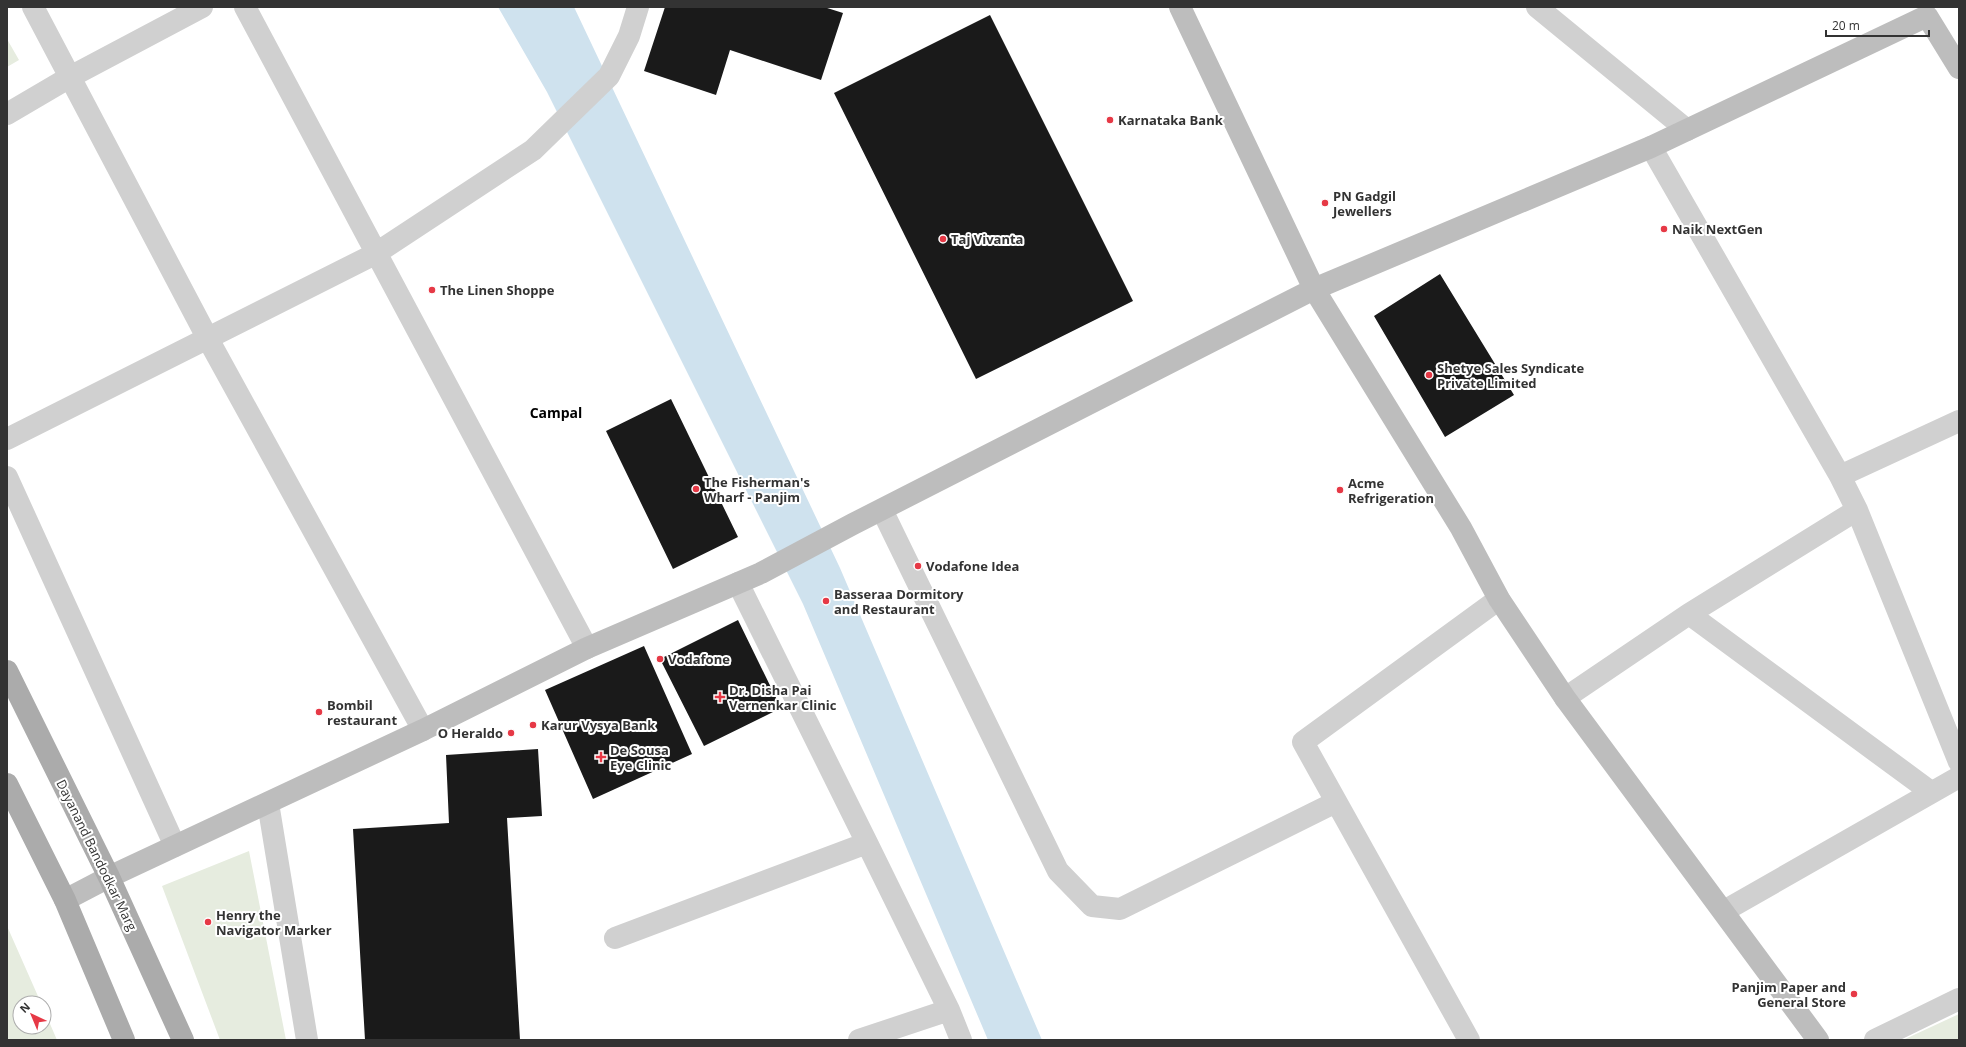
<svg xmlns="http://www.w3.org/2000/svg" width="1966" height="1047" font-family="'Open Sans',sans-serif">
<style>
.green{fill:#e6ecdf}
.water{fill:#cfe2ee}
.building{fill:#1a1a1a}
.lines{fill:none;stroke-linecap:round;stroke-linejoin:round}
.minor{stroke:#d0d0d0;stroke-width:22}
.secondary{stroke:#bdbdbd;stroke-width:22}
.primary{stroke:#ababab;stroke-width:22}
.poi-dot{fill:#e63946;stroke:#fff;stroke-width:1.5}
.labels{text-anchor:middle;stroke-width:4;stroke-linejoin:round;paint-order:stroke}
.poi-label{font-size:13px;font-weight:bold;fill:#333;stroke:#fff;text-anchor:start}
.street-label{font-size:13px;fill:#333;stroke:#fff}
.neighbourhood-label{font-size:14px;font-weight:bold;fill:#000;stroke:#fff}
</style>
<rect width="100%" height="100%" fill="#fff"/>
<!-- green -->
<path class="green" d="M7,39l12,21 -12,7z
M249,851l37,189h-66l-58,-154z
M7,926l34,77h-21v24h24v-17l13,30h-50z
M1959,1014v26h-56z"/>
<!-- water -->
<path class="water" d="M498,7h76l266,561 202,472h-54l-185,-436 -256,-512z"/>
<!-- building -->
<path class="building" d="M665,7h159l19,6 -22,67 -91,-30 -14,45 -72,-24z
M990,15l143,286 -157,78 -142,-286z
M1440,274l74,121 -69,42 -71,-121z
M671,399l67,138 -65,32 -67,-138z
M738,620l43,88 -77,38 -44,-87z
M644,646l48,108 -99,45 -48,-109z
M538,749l4,67 -35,2 13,222h-155l-12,-211 96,-6 -3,-68z"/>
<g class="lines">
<!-- minor -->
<path class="minor" d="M33,7l175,332 215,391
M245,7l342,641
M1537,7l150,123
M7,114l63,-37 132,-70
M7,439l368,-185 158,-104 76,-74 20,-40 9,-29
M1840,476l119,-55
M7,477l168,369
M882,510l176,361 34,35 28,3 216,-107
M1857,510l102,252
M738,583l129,260 82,167 12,30
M1689,614l242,178
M1565,698l124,-84 168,-104 -17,-34 -189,-329
M268,803l39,237
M1724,911l235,-134
M615,938l252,-95
M859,1040l90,-30
M1469,1040l-166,-298 196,-143
M1875,1040l84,-41"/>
<!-- secondary -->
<path class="secondary" d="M1180,7l134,282 147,239 38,71 66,99 253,342
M65,900l44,-23 314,-147 164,-82 174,-75 92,-49 461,-235 337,-142 276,-131 32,52"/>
<!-- primary -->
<path class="primary" d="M7,671l102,206 74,163
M7,784l58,116 59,140"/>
</g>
<!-- markers -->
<g class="poi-dot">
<circle cx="1110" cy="120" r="4"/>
<circle cx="1325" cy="203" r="4"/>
<circle cx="1664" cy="229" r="4"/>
<circle cx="943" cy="239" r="4"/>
<circle cx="432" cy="290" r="4"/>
<circle cx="1429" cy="375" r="4"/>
<circle cx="696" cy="489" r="4"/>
<circle cx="1340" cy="490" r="4"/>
<circle cx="918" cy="566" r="4"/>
<circle cx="826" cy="601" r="4"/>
<circle cx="660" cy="659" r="4"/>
<path d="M718 691h4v4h4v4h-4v4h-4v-4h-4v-4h4z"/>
<circle cx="319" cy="712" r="4"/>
<circle cx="533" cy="725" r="4"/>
<circle cx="511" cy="733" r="4"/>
<path d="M599 751h4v4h4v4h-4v4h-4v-4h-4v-4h4z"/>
<circle cx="208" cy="922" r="4"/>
<circle cx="1854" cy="994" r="4"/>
</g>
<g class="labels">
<!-- poi labels -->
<g class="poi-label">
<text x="1118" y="125">Karnataka Bank</text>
<text x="1333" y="201">PN Gadgil<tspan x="1333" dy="15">Jewellers</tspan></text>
<text x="1672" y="234">Naik NextGen</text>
<text x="951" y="244">Taj Vivanta</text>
<text x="440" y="295">The Linen Shoppe</text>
<text x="1437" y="373">Shetye Sales Syndicate<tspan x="1437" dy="15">Private Limited</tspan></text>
<text x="704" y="487">The Fisherman's<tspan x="704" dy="15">Wharf - Panjim</tspan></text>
<text x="1348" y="488">Acme<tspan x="1348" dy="15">Refrigeration</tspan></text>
<text x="926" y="571">Vodafone Idea</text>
<text x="834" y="599">Basseraa Dormitory<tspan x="834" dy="15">and Restaurant</tspan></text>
<text x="668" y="664">Vodafone</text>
<text x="729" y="695">Dr. Disha Pai<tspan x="729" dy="15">Vernenkar Clinic</tspan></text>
<text x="327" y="710">Bombil<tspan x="327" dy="15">restaurant</tspan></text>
<text x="541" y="730">Karur Vysya Bank</text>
<text x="503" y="738" text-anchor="end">O Heraldo</text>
<text x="610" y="755">De Sousa<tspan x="610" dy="15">Eye Clinic</tspan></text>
<text x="216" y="920">Henry the<tspan x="216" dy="15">Navigator Marker</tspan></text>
<text x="1846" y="992" text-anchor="end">Panjim Paper and<tspan x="1846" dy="15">General Store</tspan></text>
</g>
<!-- street labels -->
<g class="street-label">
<text transform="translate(97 855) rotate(64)" y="5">Dayanand Bandodkar Marg</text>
</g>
<!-- neighbourhood labels -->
<g class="neighbourhood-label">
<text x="556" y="418">Campal</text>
</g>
</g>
<!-- border -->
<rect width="1966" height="1047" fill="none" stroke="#333333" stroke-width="16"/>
<!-- north arrow -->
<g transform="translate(32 1015) rotate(316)"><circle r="19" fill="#ffffff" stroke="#adadad"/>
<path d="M0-3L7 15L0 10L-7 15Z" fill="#e63946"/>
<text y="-6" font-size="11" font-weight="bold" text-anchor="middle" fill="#333333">N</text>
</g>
<!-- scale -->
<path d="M1826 30v6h103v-6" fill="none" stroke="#333333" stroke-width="2"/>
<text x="1832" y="30" font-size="12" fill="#333333" stroke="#ffffff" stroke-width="3" paint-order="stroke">20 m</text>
</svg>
